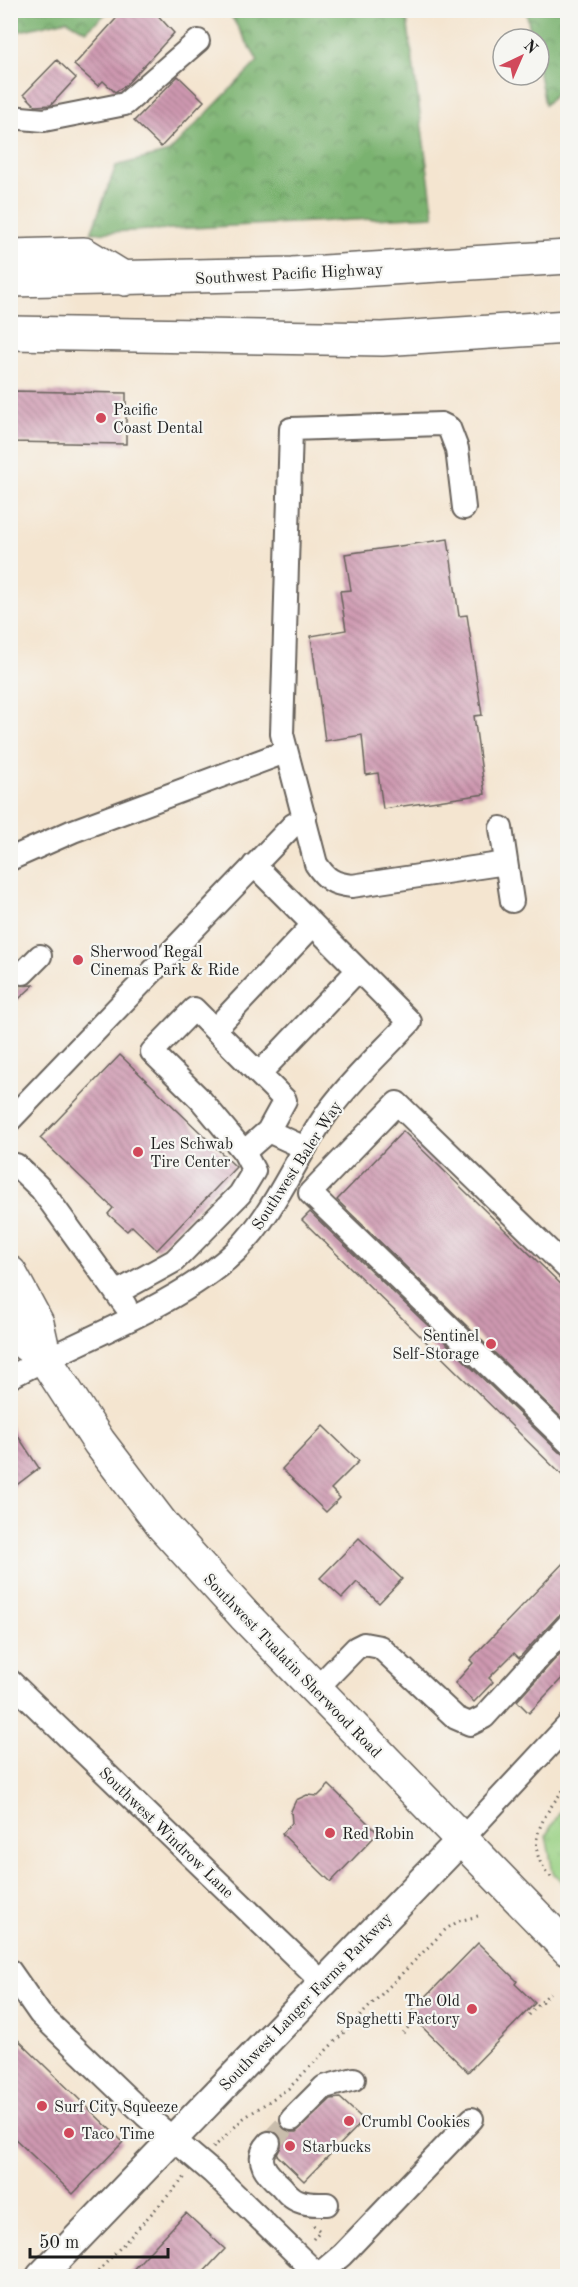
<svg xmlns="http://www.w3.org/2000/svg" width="578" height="2287" font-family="'Old Standard TT',serif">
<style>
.grass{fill:url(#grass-tufts);stroke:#5a764f;stroke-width:1.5}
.forest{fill:url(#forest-crowns);stroke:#4b6746;stroke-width:1.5}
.building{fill:url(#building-back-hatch)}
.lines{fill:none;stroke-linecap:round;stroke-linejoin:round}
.minor-tunnel{stroke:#c9bdac;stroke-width:22;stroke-dasharray:22 11;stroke-linecap:butt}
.minor-casing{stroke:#68625b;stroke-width:26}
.major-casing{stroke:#68625b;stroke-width:32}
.highway-casing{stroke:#68625b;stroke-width:36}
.path{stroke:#68625b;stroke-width:3;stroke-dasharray:1.5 4.5;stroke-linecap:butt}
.minor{stroke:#fff;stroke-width:22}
.major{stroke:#fff;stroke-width:28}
.highway{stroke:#fff;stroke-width:33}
.poi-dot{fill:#d1495b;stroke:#f6f6f2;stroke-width:2}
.labels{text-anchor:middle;stroke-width:4.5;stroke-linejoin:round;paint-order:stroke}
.street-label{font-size:16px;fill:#1c1c1c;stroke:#f6f6f2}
.poi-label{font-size:16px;fill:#1c1c1c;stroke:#f6f6f2;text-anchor:start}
</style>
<defs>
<pattern id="grass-tufts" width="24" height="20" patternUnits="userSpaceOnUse" patternTransform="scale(1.5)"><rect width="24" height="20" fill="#98d082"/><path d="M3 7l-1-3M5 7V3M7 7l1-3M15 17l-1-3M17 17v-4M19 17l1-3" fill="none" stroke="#82b270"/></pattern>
<pattern id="forest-crowns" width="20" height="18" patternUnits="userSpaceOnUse" patternTransform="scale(1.5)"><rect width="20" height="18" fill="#7ab270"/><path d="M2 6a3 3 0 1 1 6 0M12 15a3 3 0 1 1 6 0" fill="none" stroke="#63905b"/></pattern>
<pattern id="building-back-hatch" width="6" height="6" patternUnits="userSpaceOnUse" patternTransform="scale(1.5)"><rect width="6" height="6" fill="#ce98b0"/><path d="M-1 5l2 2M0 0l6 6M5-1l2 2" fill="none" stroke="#a67b8e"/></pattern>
</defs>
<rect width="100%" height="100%" fill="#f6f6f2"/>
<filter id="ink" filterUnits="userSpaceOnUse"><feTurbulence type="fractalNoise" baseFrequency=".0167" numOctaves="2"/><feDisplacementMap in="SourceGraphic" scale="12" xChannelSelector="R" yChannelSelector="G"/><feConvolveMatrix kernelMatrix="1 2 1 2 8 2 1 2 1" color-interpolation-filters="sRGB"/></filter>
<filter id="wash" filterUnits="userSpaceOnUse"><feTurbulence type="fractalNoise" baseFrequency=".008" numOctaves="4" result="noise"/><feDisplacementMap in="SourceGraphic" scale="24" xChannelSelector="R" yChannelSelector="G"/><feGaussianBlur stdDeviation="1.35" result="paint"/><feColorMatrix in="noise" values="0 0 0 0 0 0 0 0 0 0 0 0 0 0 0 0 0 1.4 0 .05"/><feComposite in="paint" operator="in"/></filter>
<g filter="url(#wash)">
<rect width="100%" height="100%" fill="#f4e5d0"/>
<!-- grass -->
<path class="grass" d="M567,1801v86l-14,-14 -7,-38z"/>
<!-- forest -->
<path class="forest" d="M10,11l1,-1 98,1 -23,20 -19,-11 -56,13z
M228,11h178l28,205 -343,17 25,-67 53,-14 89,-91z
M526,11h41v71l-22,23 -6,-31v-35h-7z"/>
<g id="blocks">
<!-- building -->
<path class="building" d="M124,10h29l21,23 -48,52 -11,7 -12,-11 -5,5 -24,-21z
M57,60l19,18 -25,27 -15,1 -12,-12z
M178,76l26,25 -43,46 -27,-26z
M10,391l116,2v51l-116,-2z
M448,539l11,77 8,-1 15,100 -8,1 11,78 -102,15 -5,-36 -12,2 -4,-40 -37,6 -14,-105 35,-6 -6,-39 11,-1 -6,-36z
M10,978l9,8 15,-1 -24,22z
M120,1055l116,112 -79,83 -25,-24 -5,5 -19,-17 5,-6 -73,-70z
M403,1131l164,159v133l-230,-223z
M310,1212l249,240 8,3v25l-265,-260z
M10,1424l29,44 -29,22z
M323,1426l36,35 -28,28 9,9 -14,14 -44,-43z
M359,1538l43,41 -23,24 -22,-21 -15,16 -22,-20z
M567,1559v53l-9,4 -39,42 -5,-5 -25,25 4,4 -19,20 -19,-19 18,-20 -3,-3z
M567,1646v27l-38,40 -12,-12z
M329,1785l49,48 -47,49 -49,-48 10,-11 -1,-12 5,-11 11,-5 11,1z
M478,1943l39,38 -2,3 20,19 -67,69 -59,-58z
M10,2032l113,110 -50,52 -63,-60z
M340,2098l24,22 -60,61 -27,-26 5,-11 -1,-7 -8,-6 7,-7 8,8h8l35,-33z
M186,2213l39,36 -26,28h-73z"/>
</g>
</g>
<g filter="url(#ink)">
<use href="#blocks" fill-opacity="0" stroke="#68625b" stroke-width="1.5"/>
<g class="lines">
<!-- minor-tunnel -->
<path class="minor-tunnel" d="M10,985l13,-12
M269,2143l23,-24"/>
<!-- minor casing -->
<g class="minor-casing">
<path id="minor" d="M10,117l34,3 81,-16 73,-63
M464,508l-7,-59 -8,-21 -8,-4 -150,5 -9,305 34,130c10,15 17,20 36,22l154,-23
M501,828l11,73
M10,859l63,-28 212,-79
M23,973l17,-17
M215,1029l98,-104
M259,1074l99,-104
M10,1120l283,-295 12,-7
M268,1131l-24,21 -44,-53 -48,-47 42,-43 91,91 -17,31 37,17
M16,1165l25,24 84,116
M568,1269l-171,-166 -87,90 258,249
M116,1293l58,-32 66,-67 14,-23 -10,-19
M10,1377c70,-37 172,-73 227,-127 41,-41 59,-95 93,-141 23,-31 54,-59 80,-87l-156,-157
M10,1681l313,302
M316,1689l40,-41 8,-4 16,3 76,71 14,6 14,-7 84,-92
M462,1839l106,-114
M10,1971l30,43 105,101 67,57 107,104
M292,2119l32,-32 30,-8
M269,2143c-16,17 -2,31 12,43 5,6 11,13 18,15 9,4 19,3 28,3
M317,2276l25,-21 130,-136"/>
</g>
<!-- major casing -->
<g class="major-casing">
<path id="major" d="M41,2276l421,-437"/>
</g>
<!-- highway casing -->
<g class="highway-casing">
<path id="highway" d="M10,256l74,-2 41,25
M10,280l282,-6 276,-17
M10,333l372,6 186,-12
M10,1273l27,50 8,36 54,83 64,84 81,89 324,334
M10,1332l35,27"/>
</g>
<!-- path -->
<path class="path" d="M551,1877c-31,-32 -6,-64 17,-93
M529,2015l21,-22
M403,2033l12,-13
M213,2148l31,-30 45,-30 157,-159 13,-8 19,-5
M313,2239l7,-8 -7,-6
M94,2276l92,-100"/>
<!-- minor -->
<use href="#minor" class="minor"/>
<!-- major -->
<use href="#major" class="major"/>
<!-- highway -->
<use href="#highway" class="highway"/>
</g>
</g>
<!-- markers -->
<g class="poi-dot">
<circle cx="101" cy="418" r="6"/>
<circle cx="78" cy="960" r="6"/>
<circle cx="138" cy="1152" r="6"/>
<circle cx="491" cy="1344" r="6"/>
<circle cx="330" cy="1833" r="6"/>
<circle cx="472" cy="2009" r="6"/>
<circle cx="42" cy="2106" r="6"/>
<circle cx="349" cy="2121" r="6"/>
<circle cx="69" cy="2133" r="6"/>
<circle cx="290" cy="2146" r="6"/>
</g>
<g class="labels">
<!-- street labels -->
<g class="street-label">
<text transform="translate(289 273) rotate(-3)" y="6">Southwest Pacific Highway</text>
<text transform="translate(296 1165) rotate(-57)" y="6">Southwest Baler Way</text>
<text transform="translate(293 1665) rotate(46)" y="6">Southwest Tualatin Sherwood Road</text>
<text transform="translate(167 1832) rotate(44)" y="6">Southwest Windrow Lane</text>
<text transform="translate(305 2001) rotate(-46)" y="6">Southwest Langer Farms Parkway</text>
</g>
<!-- poi labels -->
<g class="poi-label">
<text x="113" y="415">Pacific<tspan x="113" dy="18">Coast Dental</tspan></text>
<text x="90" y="957">Sherwood Regal<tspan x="90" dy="18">Cinemas Park &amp; Ride</tspan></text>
<text x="150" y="1149">Les Schwab<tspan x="150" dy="18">Tire Center</tspan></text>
<text x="479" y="1341" text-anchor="end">Sentinel<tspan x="479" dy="18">Self-Storage</tspan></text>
<text x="342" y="1839">Red Robin</text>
<text x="460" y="2006" text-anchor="end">The Old<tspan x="460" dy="18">Spaghetti Factory</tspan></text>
<text x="54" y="2112">Surf City Squeeze</text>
<text x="361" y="2127">Crumbl Cookies</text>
<text x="81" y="2139">Taco Time</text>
<text x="302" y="2152">Starbucks</text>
</g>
</g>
<!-- margin -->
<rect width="578" height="2287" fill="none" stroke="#f6f6f2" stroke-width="36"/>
<!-- north arrow -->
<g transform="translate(521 57) rotate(44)"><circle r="28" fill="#f6f6f2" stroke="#9f9f9c" stroke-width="1.5"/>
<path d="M0-4.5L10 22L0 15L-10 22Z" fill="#d1495b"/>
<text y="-9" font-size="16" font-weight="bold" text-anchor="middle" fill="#1c1c1c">N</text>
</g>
<!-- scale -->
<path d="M30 2248v9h138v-9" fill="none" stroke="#1c1c1c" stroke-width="3"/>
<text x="39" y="2248" font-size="18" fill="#1c1c1c" stroke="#f6f6f2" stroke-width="4.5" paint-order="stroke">50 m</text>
</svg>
